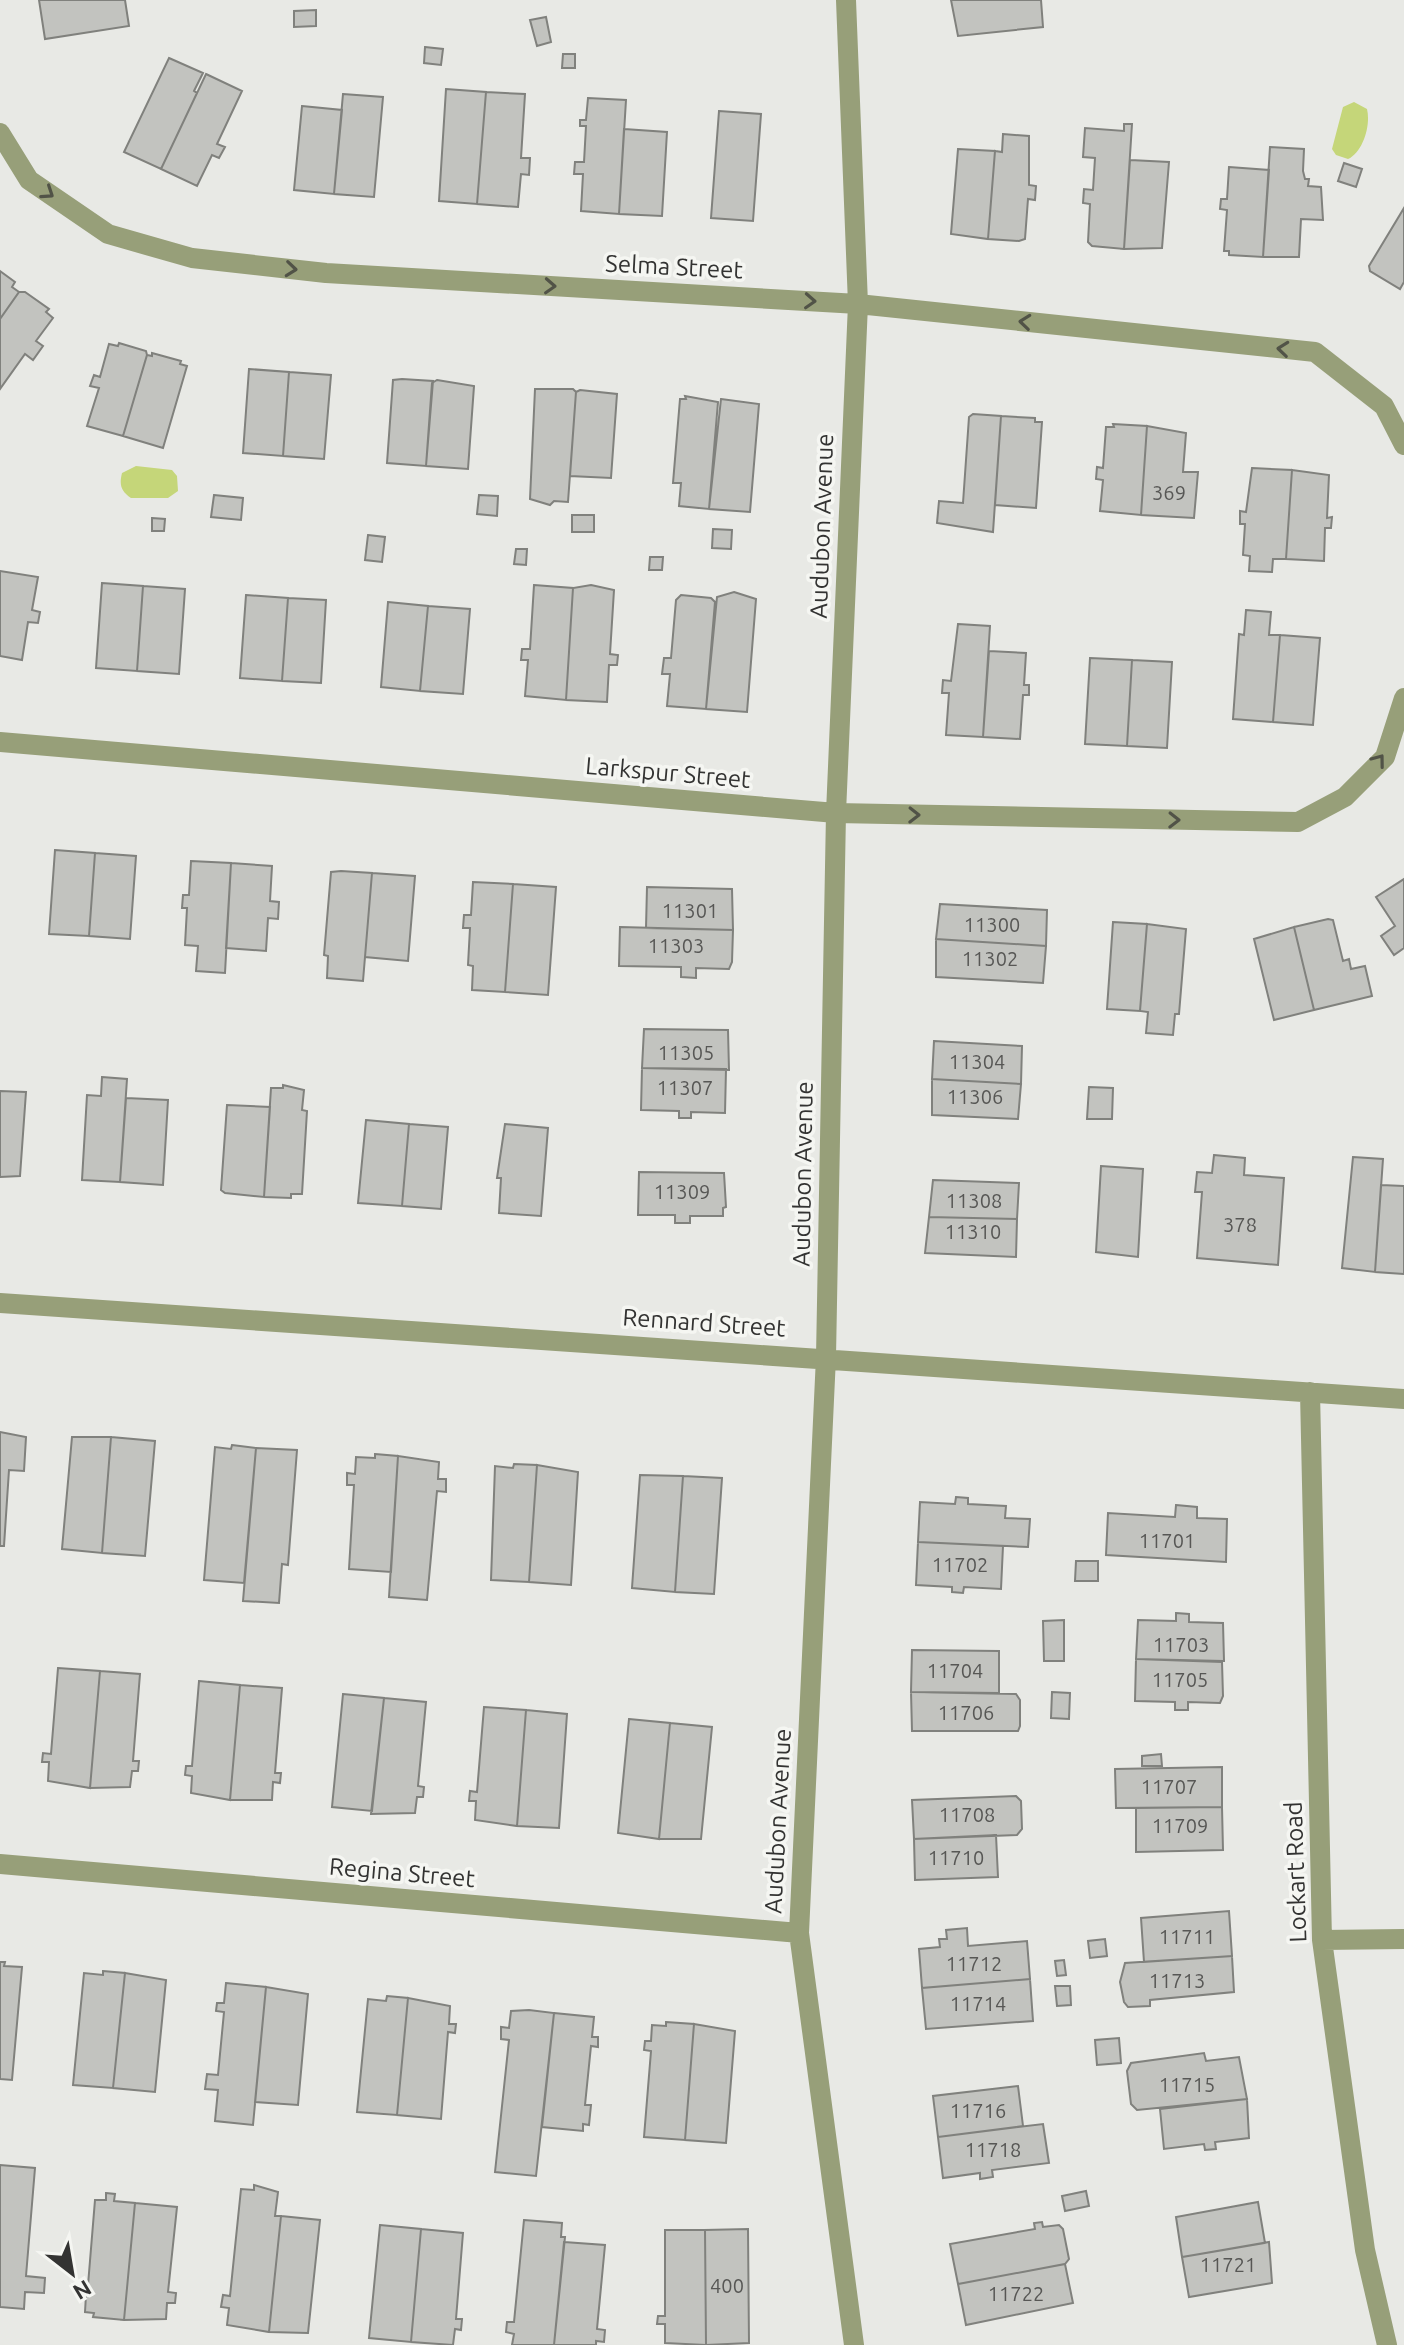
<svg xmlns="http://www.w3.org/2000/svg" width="1404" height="2345" font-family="Ubuntu,sans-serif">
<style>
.water{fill:#c5d679}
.building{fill:#c2c3bf;stroke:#80817d;stroke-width:2}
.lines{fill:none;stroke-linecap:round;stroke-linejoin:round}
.street{stroke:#979f79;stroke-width:20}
.oneway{stroke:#515347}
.labels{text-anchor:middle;stroke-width:7;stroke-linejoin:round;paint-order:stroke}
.number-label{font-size:20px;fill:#575755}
.street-label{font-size:24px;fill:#333332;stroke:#f5f6f2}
</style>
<rect width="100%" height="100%" fill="#e8e9e5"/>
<!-- water -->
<path class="water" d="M1354,102l13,7c4,16 -4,43 -19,50l-12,-4 -4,-6 11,-42z
M136,466l36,4 5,6 1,15 -10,7h-37c-10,-7 -12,-13 -9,-25z"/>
<!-- building -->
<path class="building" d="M39,0h86l4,26 -84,13z
M951,0h90l2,27 -85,9z
M316,10v16l-22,1v-16z
M546,17l5,25 -14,4 -7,-26z
M425,47l18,2 -2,16 -17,-2z
M563,54h12v14h-13z
M169,58l34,15 -9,18 3,2 -36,76 -37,-17z
M206,74l36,17 -25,53 8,3 -6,11 -7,-3 -15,31 -36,-17z
M446,89l40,3 -9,112 -38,-3z
M486,92l39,2 -4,64h9l-1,17 -8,-1 -3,33 -41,-3z
M343,94l40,3 -9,100 -40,-3z
M588,98l38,2 -7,114 -38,-3 2,-37h-9l1,-12h9l2,-36h-6v-6h6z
M302,106l40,4 -8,84 -40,-4z
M719,111l42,3 -8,107 -42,-3z
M1124,124h8l-8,125 -32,-3 -4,-4 2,-38 -7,-1 1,-14 9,1 2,-32 -12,-1 2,-29 39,3z
M624,129l43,3 -5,84 -43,-2z
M1003,134l26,2v49l7,1 -1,14 -7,-1 -3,40 -6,2 -31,-2 7,-88 7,1z
M1270,147l34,2 -1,22 2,8h4l-1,7 13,1 2,33 -22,-1 -2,38h-36z
M958,149l37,2 -7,88 -37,-5z
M1130,160l39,2 -7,86 -38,1z
M1344,163l18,6 -6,18 -18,-6z
M1229,167l40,3 -6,87 -34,-2v-4h-5l3,-41 -7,-1 1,-10h6z
M1404,208v74l-4,7 -30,-18 -1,-5z
M0,271l15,11 -3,5 7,5 -19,27z
M19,292h6l24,17 -3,3 7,6 -17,23 7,5 -10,14 -8,-6 -25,35v-70z
M119,343l27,8 1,4 -24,81 -36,-10 12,-38 -9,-2 4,-11 6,2 9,-33 9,2z
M152,353l29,8 -1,3 7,2 -24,82 -40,-12 24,-81 5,1z
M249,369l40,3 -6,84 -40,-3z
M289,372l42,3 -7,84 -41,-3z
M402,379l31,2 -7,85 -39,-3 6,-83z
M437,380l37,6 -6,83 -42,-3 6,-83z
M535,389h38l3,3 -8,110 -14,-1 -4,4 -20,-6z
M580,390l37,4 -6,84 -41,-2 6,-84z
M685,396l33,6 -9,107 -30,-3 2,-23h-8l7,-84h6z
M721,399l38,5 -9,108 -41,-3z
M973,414l28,2 -8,116 -56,-9 2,-22 24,2 6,-86z
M1001,416l34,2v4h7l-6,86 -41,-3z
M1113,424l34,2 -6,89 -41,-4 3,-31 -7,-1 1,-12 6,1 3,-41h8z
M1147,426l39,7 -3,39h15l-4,46 -53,-3z
M1252,468l40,2 -6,89h-13l-1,13 -23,-1 1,-15 -7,-1 2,-31h-5v-13l6,1z
M1292,470l37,5 -2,43 5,-1 -1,11h-6l-1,33 -38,-2z
M214,495l29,3 -2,22 -30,-3z
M479,495l19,1 -1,20 -20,-2z
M572,515h22v17h-22z
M152,518l13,1 -1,12h-12z
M713,529l19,1 -1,19 -19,-1z
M368,535l17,2 -3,25 -17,-2z
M516,549h11l-1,16 -12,-1z
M650,557h13l-1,13h-13z
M0,571l38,6 -6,33 8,2 -2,11 -10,-1 -6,38 -22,-4z
M102,583l41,3 -6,85 -41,-3z
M534,585l39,3 -7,112 -41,-4 3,-36h-7l1,-11h8z
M591,585l23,5 -4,64 8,1 -1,10h-8l-2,37 -41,-2 7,-112z
M143,586l42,3 -6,85 -42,-3z
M734,592l22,7 -9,113 -41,-3 11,-112z
M246,595l42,3 -6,83 -42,-3z
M681,595l30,3 4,4 -9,107 -39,-3 3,-32h-8l2,-16h7l5,-58z
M288,598l38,2 -5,83 -39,-2z
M388,602l40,4 -8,85 -39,-4z
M428,606l42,3 -7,85 -43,-3z
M1246,610l25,2 -2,23h11l-7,87 -40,-3 6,-85 5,1z
M958,624l32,2 -7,111 -37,-2 3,-42h-7l1,-13 8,1z
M1280,635l40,3 -7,87 -40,-3z
M989,651l37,2 -2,32h5v10h-6l-3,44 -37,-2z
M1090,658l42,2 -5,86 -42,-2z
M1132,660l40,2 -5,86 -40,-2z
M55,850l40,3 -6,83 -40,-2z
M95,853l41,3 -6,83 -41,-3z
M191,861l40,2 -6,110 -29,-2 2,-25 -13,-1 2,-37h-5l1,-13h6z
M231,863l41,3 -2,35 9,1 -1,17 -10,-1 -2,33 -40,-3z
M341,871l31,2 -9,108 -36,-3 1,-22 -4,-1 7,-83z
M372,873l43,3 -7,85 -43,-4z
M1404,879v69l-10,7 -13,-19 14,-10 -19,-29z
M473,882l40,2 -8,108 -33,-2 1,-24 -5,-1 2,-37h-7l1,-13h7z
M513,884l43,3 -8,108 -43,-3z
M647,887l85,2 1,41 -87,-2z
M940,904l107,6 -1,36 -110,-7z
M1328,919l5,1 10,41 6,-2 2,10 14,-3 7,30 -58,14 -20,-83z
M1113,922l34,2 -7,87 -33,-2z
M1147,924l39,5 -7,85h-4l-2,21 -27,-2 2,-21 -8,-1z
M620,927l113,3 -1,32 -3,7 -33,-1v10l-15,-1v-10l-62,-1z
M1294,927l20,83 -40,10 -20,-81z
M936,939l110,7 -3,37 -107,-6z
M644,1029l84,1 1,40 -87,-2z
M934,1041l88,5 -1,38 -89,-5z
M642,1068l84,1 -1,44 -34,-1v6h-12v-7l-38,-1z
M102,1077l25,2 -7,103 -38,-2 5,-85 14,1z
M932,1079l89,5 -3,35 -86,-4z
M283,1085l21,5 -2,20 5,1 -5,83h-11v4l-27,-1 7,-109h12z
M1089,1087l24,1 -1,31h-25z
M0,1091l26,1 -6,84 -20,1z
M126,1098l42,2 -5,85 -43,-3z
M227,1105l43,2 -6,90 -39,-4 -4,-3z
M366,1120l43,4 -7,82 -44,-3z
M409,1124l39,3 -7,82 -39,-3z
M505,1124l43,4 -7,88 -42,-3 2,-35h-4z
M1214,1155l31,3 -1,17 40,3 -6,87 -81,-7 5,-66h-7l2,-20 15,1z
M1353,1157l30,2 -8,113 -33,-4z
M1101,1166l42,3 -5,88 -42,-5z
M639,1172l85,1 2,34 -3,1v8h-33v7h-15v-8h-37z
M933,1180l86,3 -2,36 -88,-2z
M1381,1185l23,1v88l-29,-2z
M929,1217l88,2 -1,38 -91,-4z
M0,1432l26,5 -2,34 -15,-1 -5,76h-4z
M72,1437h39l-9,116 -40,-4z
M111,1437l44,4 -10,115 -43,-3z
M232,1445l24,3 -12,135 -40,-3 11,-133 16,2z
M256,1448l41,2 -9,115 -6,-1 -3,39 -36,-2z
M375,1454l23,2 -7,116 -42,-3 5,-84h-7v-12l8,1 1,-17 19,1z
M398,1456l41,6 -1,17h8v13l-9,-1 -10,109 -38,-3z
M514,1464l23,1 -8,117 -38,-2 4,-114 18,2z
M537,1465l41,7 -7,113 -42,-3z
M640,1475l43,1 -8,116 -43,-4z
M683,1476l39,2 -8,116 -39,-2z
M956,1497l12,1v6l38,2 -1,12 25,1 -2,28 -110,-5 2,-40 35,2z
M1176,1505l21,2v11l30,1 -1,43 -120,-7 2,-42 67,4z
M918,1542l85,4 -2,43 -37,-2 -1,6 -11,-1v-5l-36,-2z
M1076,1561h22v20h-23z
M1176,1613l13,1v8l34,1 1,38 -88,-2 2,-39 38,1z
M1064,1620v41h-20l-1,-40z
M912,1650l87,1v42l-88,-1z
M1136,1659l86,3 1,34 -3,7 -32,-1v8h-13v-8l-40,-1z
M58,1668l42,3 -10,117 -42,-7 1,-19h-7l1,-9 8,1z
M100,1671l40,3 -7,87h6l-1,10h-6l-2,16 -40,1z
M199,1681l41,4 -10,115 -39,-7 1,-17 -7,-1 1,-9h6z
M240,1685l42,3 -7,85h6l-1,10 -7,-1 -1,18h-42z
M911,1692l105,2 4,6v26l-2,5h-106z
M1052,1692l18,1 -1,26 -18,-1z
M343,1694l41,4 -12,113 -40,-4z
M384,1698l42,4 -8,84 6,1 -1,10h-6l-2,16 -44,1z
M484,1707l42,3 -9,116 -42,-6 1,-19h-7l1,-10 7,1z
M526,1710l41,4 -8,114 -42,-2z
M629,1719l41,4 -11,116 -41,-6z
M670,1723l42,4 -11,112h-42z
M1161,1754l1,12h-20v-10z
M1222,1767v40l-106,1 -1,-39z
M1016,1796l5,5 1,28 -5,6 -103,4 -2,-39z
M1222,1807l1,43 -87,2v-44z
M996,1835l2,42 -83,3 -1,-41z
M1229,1911l3,45 -88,6 -3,-44z
M967,1928l1,18 59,-5 3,38 -108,9 -3,-39 21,-2 -1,-8h8l-1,-9z
M1105,1939l2,17 -17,2 -2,-17z
M1232,1956l2,36 -84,8v6l-22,1 -4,-5 -4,-20 5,-19z
M1064,1960l2,15 -9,1 -2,-15z
M0,1962h5l-1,4 18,1 -10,113 -12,-1z
M103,1971l22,2 -12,115 -40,-3 11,-112 19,2z
M125,1973l41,7 -11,112 -42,-4z
M1030,1979l3,42 -107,8 -4,-41z
M226,1983l40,4 -13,138 -38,-4 3,-31 -13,-1 2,-15 11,1 6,-63 -8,-1 1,-8h7z
M1055,1986h15l1,19 -14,1z
M266,1987l42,7 -10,111 -43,-3z
M387,1996l21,2 -11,117 -40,-3 11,-113 18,2z
M408,1998l42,8 -1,18h7l-1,9 -7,-1 -7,87 -44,-4z
M529,2010l25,3 -18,163 -41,-4 14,-132 -8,-1v-12l8,1 2,-17z
M554,2013l40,4 -2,20h6v10l-7,-1 -6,59h6l-2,20 -6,-1v7l-41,-4z
M666,2022l28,2 -9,116 -41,-3 7,-86 -7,-1 1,-9h6l1,-16 14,1z
M694,2024l41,7 -9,112 -41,-3z
M1119,2038l2,25 -24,2 -2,-25z
M1204,2053l2,8 33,-4 8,42 -110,11 -6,-6 -4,-33 4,-8z
M1018,2086l5,40 -85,11 -5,-41z
M1247,2099l2,39 -34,4 1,7 -11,1 -1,-6 -40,5 -4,-40z
M1043,2124l6,39 -57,7 1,7 -13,2v-6l-37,5 -5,-41z
M0,2165l35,3 -9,108 19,2 -1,15 -19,-1 -1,17 -24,-2z
M254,2185l24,7 -3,24h6l-12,116 -42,-7 2,-17 -8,-1 2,-12 7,1 11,-107 13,1z
M1086,2191l3,15 -24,5 -3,-15z
M106,2193l9,1 -1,7 21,2 -11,117 -31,-3 1,-4 -9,-1 1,-17 -8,-1 1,-9h9l7,-85h11z
M1258,2202l7,41 -83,14 -6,-40z
M135,2203l42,4 -9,85 8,1 -1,10h-8l-1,16 -42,1z
M281,2216l39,4 -12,113 -39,-1z
M524,2220l38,3 -1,14h4l-11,108h-42l2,-11 -8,-2 1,-10h7z
M1042,2222l1,5 16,-2 4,4 6,30 -4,5 -107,20 -8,-40 85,-15 -1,-6z
M380,2225l41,4 -10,113 -42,-4z
M421,2229l42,4 -7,86h6l-1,11 -6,-1 -2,16 -42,-3z
M748,2229l1,114 -43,2 -1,-115z
M665,2230h40l1,115 -41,-2v-19h-8l1,-8h7z
M564,2242l41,3 -8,84 8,1 -1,12 -8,-1v4h-42z
M1269,2242l3,41 -83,14 -7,-40z
M1065,2264l8,39 -107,22 -8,-41z"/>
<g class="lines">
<!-- street -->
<path class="street" d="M846,0l12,304 -22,509 -10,544 -27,576 55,412
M0,133l29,47 79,54 84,24 134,15 532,31 457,48 69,54 20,39
M0,742l836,71 462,9 47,-25 40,-40 19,-59
M0,1303l1404,96
M1310,1392l12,548 43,310 22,95
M0,1864l799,69
M1322,1940l82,-1"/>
</g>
<!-- one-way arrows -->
<defs><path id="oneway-chevron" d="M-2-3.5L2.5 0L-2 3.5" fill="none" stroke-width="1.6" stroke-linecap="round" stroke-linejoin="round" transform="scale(2)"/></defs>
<g class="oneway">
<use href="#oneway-chevron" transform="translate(48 193) rotate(34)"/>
<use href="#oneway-chevron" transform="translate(291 269) rotate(6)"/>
<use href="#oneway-chevron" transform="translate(550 286) rotate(3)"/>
<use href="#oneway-chevron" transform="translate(810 301) rotate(3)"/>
<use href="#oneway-chevron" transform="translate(1025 322) rotate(-174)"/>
<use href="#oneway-chevron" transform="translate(1283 349) rotate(-174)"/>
<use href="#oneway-chevron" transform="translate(1379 760) rotate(-53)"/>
<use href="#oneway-chevron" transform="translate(914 815) rotate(1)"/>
<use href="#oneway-chevron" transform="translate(1174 820) rotate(1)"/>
</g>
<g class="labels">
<!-- number labels -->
<g class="number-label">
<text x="1169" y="500">369</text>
<text x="690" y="918">11301</text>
<text x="992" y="932">11300</text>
<text x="676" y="953">11303</text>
<text x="990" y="966">11302</text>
<text x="686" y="1060">11305</text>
<text x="977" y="1069">11304</text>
<text x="685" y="1095">11307</text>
<text x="975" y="1104">11306</text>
<text x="682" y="1199">11309</text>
<text x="974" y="1208">11308</text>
<text x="1240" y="1232">378</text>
<text x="973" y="1239">11310</text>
<text x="1167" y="1548">11701</text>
<text x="960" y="1572">11702</text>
<text x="1181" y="1652">11703</text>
<text x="955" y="1678">11704</text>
<text x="1180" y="1687">11705</text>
<text x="966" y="1720">11706</text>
<text x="1169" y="1794">11707</text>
<text x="967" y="1822">11708</text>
<text x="1180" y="1833">11709</text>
<text x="956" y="1865">11710</text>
<text x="1187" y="1944">11711</text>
<text x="974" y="1971">11712</text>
<text x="1177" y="1988">11713</text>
<text x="978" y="2011">11714</text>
<text x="1187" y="2092">11715</text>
<text x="978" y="2118">11716</text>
<text x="993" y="2157">11718</text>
<text x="1228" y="2272">11721</text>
<text x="727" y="2293">400</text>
<text x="1016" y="2301">11722</text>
</g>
<!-- street labels -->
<g class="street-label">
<text transform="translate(674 267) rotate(3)" y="8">Selma Street</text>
<text transform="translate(822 526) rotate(-88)" y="8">Audubon Avenue</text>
<text transform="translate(668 773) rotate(5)" y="8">Larkspur Street</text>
<text transform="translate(803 1174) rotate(-89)" y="8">Audubon Avenue</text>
<text transform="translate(704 1323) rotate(4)" y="8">Rennard Street</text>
<text transform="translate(778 1821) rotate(-87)" y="8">Audubon Avenue</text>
<text transform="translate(1296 1872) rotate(-92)" y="8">Lockart Road</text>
<text transform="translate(402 1873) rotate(5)" y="8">Regina Street</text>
</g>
</g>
<!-- north arrow -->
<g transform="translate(72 2273) rotate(149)" stroke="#f5f6f2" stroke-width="6" paint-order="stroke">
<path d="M0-6L14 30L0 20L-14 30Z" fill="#333332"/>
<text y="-12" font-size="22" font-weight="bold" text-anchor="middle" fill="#333332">N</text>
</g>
</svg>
